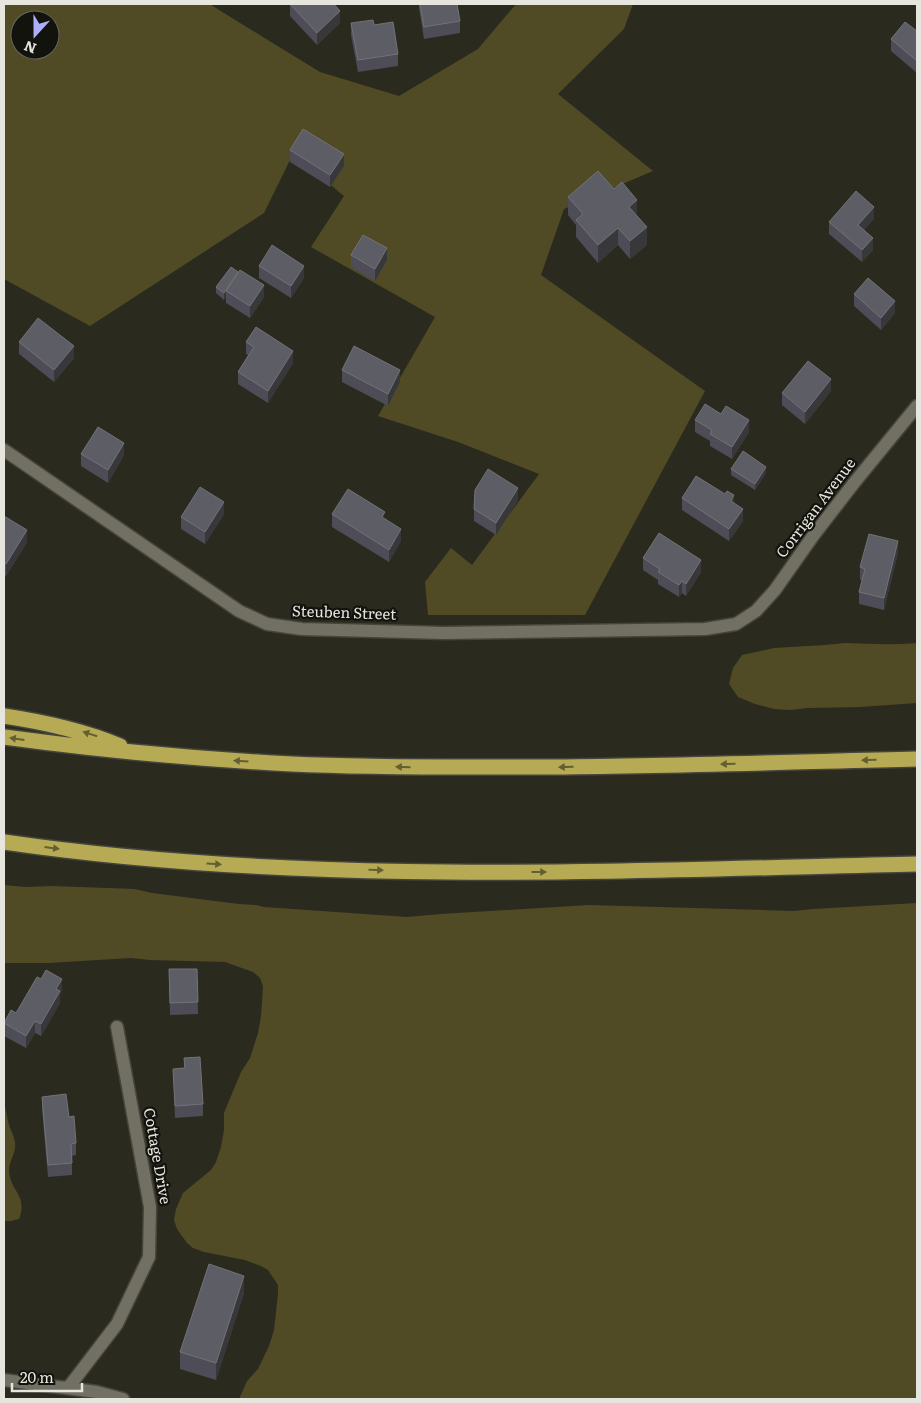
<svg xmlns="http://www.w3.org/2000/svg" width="921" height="1403" font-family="Literata,serif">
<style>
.green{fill:#504b25;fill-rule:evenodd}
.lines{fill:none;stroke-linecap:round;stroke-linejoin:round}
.minor-casing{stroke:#46453b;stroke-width:15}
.highway-casing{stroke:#46453b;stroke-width:18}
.minor{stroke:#727063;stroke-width:12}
.highway{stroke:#b6ab54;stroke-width:15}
.wall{fill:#4d4c57}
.shaded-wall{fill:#38383b}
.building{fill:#5d5d66;stroke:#727278}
.oneway{fill:#645f31}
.labels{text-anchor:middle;stroke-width:4.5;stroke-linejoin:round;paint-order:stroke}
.street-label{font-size:15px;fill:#e6e5de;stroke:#13130e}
</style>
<rect width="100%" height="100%" fill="#2b2a1f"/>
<!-- green -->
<path class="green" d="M4,4h206l9,6 101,62 79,24 79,-47 38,-45h117l-9,25 -66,65 95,77 -89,38 -23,66 164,116 -120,224h-157l-3,-33 26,-34 21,17 67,-91 -81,-32 -80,-26 57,-99 -124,-70 33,-51 -51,-42 -29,59 -174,113 -86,-47zM20,20h30v30h-30z
M845,643c24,1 48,2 72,0v60l-57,4 -52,1 -18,2 -16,-1 -19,-5 -17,-7 -9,-13 4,-16 9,-13 32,-7 51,-3z
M4,885l21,2 27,-1 83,3 17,4 87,11 17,1 8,2 143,10 34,-3 148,-9 205,6 19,-2 104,-6v496h-678l8,-18 11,-12 11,-23 5,-16 4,-36v-9l-10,-15 -7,-4 -16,-6 -41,-8 -11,-4 -6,-5 -10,-14 -3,-9 2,-11 7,-16 28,-23 5,-8 5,-15 3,-17v-17l17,-41 9,-14 8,-25 3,-17 2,-30 -3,-8 -7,-6 -28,-10 -75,-2 -19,-2 -83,5h-44z
M4,1102c2,8 3,16 5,23 3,8 7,15 6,23 -1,8 -6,14 -6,23 2,22 19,24 10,48l-8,2h-7z"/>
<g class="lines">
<!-- minor casing -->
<g class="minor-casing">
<path id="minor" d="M4,450l235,161 28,13 35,5 142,4 261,-4 31,-5 20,-13 19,-21 38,-54 41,-53 63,-77
M4,1380l93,12 26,7
M68,1388l49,-64 32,-67 1,-50 -33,-180"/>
</g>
<!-- highway casing -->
<g class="highway-casing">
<path id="highway" d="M4,716c40,6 78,14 116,30
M4,737c95,13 192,22 288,27 84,4 169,3 253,3 124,-1 248,-5 372,-8
M4,842c302,44 609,29 913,22"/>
</g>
<!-- minor -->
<use href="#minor" class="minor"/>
<!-- highway -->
<use href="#highway" class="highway"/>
</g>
<!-- wall -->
<path class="wall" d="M290,4l50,19 -23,22 -27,-29z
M419,4h38l3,17v12l-36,6 -5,-31z
M351,23l23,2 24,29v12l-40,6 -7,-37z
M917,31v42l-26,-22v-12z
M290,150l54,16 -14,21 -40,-25z
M568,197l69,19 10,29 -17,14 -12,-14 -20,18 -22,-26v-12l-8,-10z
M874,219l-10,11 9,20 -11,12 -33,-28v-12z
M351,255l36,5 -12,21 -24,-14z
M259,266l45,12 -13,20 -32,-20z
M216,287l48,10 -14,21 -24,-15v-6l-2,3 -8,-7z
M854,294l41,19 -14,17 -27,-24z
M19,342l55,16 -20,24 -35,-28z
M246,342l47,21 -25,40 -30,-19v-12l10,-17 -2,-1z
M342,370l58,12 -12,24 -46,-24z
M831,391l-26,33 -23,-19v-12z
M721,414l28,18 -17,27 -22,-13v-5l-15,-9v-12z
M81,454l43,1 -16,28 -27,-17z
M731,469l35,4 -11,17 -24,-15z
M682,498l52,5 9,18 -14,20 -47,-31z
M518,500l-22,35 -22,-14v-12z
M224,514l-19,30 -24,-15v-12z
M332,514l69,27 -12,21 -57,-35z
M4,516l23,26 -21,34 -2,-1z
M898,553l-14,57 -25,-6v-12l3,-12h-2v-13z
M643,558l58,14 -15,24 -4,-3 -3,4 -21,-13v-4l-15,-10z
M169,969h28l1,45 -28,1z
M62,991l-2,3v9l-19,33 -6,-3 -9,15 -22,-12v-13l12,-10z
M184,1058l19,46v12l-28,2 -2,-49 11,-1z
M42,1097l27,20 7,26v12l-4,1v19l-24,2 -6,-68z
M244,1293l-28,87 -36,-11v-17z"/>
<!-- shaded-wall -->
<path class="shaded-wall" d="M340,11v12l-23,22v-12z
M344,154v12l-14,21v-12z
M637,200v18l-8,-11z
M874,207v12l-16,18v-12z
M647,227v18l-17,14v-18z
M618,228v17l-20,18v-18z
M873,238v12l-11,12v-12z
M387,248v12l-12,21v-12z
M304,266v12l-13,20v-12z
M239,273l-13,18v6l-2,3v-7z
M264,285v12l-14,21v-12z
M895,301v12l-14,17v-12z
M5,312v12l-1,1v-12z
M74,346v12l-20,24v-12z
M293,351v12l-25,40v-12z
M400,370v12l-12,24v-12z
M831,379v12l-26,33v-12z
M749,420v12l-17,27v-12z
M124,443v12l-16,28v-13z
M766,467v6l-11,17v-6z
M518,488v12l-22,35v-12z
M734,495v13l-3,-7z
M224,502v12l-19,30v-12z
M743,509v12l-14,20v-12z
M401,529v12l-12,21v-12z
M27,530v12l-21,34v-12z
M898,541v12l-14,57v-12z
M701,560v12l-15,24v-12z
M682,581v12l-3,4v-12z
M62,979v12l-2,3v9l-19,33v-12l15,-35z
M35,1021v12l-9,15v-12z
M244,1276v17l-28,87v-17z"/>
<!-- building -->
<path class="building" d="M290,4h44l6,7 -23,22z
M420,4h37l3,17 -36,6z
M373,20l1,5 19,-3 5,32 -40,6 -7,-37z
M905,22l12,9v30l-26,-22z
M303,129l41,25 -14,21 -40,-25z
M598,171l16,18 8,-7 15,18 -8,7 18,20 -17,14 -12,-13 -20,17 -22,-25 7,-6 -15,-17z
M856,191l18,16 -16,18 15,13 -11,12 -33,-28z
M363,235l24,13 -12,21 -24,-14z
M272,245l32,21 -13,20 -32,-20z
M231,267l7,5 -14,21 -8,-6z
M240,270l24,15 -14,21 -24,-15z
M868,278l27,23 -14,17 -27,-24z
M38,318l36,28 -20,24 -35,-28z
M256,327l37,24 -25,40 -30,-19 16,-25 -8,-5z
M354,346l46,24 -12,24 -46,-24z
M808,361l23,18 -26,33 -23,-19z
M705,404l16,10 5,-8 23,14 -17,27 -22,-13 2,-4 -17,-10z
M98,427l26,16 -16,27 -27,-16z
M743,451l23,16 -11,17 -24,-15z
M488,469l30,19 -22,35 -22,-14 1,-19z
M696,476l29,18 2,-3 7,4 -3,6 12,8 -14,20 -47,-31z
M200,487l24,15 -19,30 -24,-15z
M348,489l37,23 -3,5 19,12 -12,21 -57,-36z
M4,516l23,14 -21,34 -2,-1z
M659,533l42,27 -15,24 -4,-3 -3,4 -21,-13 2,-3 -17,-11z
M869,534l29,7 -14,57 -25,-6 6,-23 -5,-2z
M169,969h28l1,33 -28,1z
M46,970l16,9 -6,10 4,2 -19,33 -6,-3 -9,15 -22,-13 7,-13 5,3 21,-36 4,2z
M200,1057l3,47 -28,2 -2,-37 12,-1 -1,-10z
M66,1094l3,23 5,-1 2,27 -5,1 1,19 -24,2 -6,-68z
M209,1264l35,12 -28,87 -36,-11z"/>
<!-- one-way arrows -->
<defs><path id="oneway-solid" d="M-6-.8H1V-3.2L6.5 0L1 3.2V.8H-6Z" transform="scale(1.25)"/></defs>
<g class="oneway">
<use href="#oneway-solid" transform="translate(90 734) rotate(-162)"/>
<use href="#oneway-solid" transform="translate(17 739) rotate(-172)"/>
<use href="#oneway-solid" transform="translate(869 760) rotate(179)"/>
<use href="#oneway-solid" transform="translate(241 761) rotate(-176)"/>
<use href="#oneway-solid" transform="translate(728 764) rotate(179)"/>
<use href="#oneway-solid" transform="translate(403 767) rotate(-179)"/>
<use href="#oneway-solid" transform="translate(566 767) rotate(179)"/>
<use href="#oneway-solid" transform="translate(52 848) rotate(7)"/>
<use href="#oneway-solid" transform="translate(214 864) rotate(3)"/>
<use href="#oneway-solid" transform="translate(376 870) rotate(2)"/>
<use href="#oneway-solid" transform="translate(539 872)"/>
</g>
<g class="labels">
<!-- street labels -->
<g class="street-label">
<text transform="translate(816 508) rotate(-53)" y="5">Corrigan Avenue</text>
<text transform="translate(344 613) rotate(2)" y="5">Steuben Street</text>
<text transform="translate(157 1156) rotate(80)" y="5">Cottage Drive</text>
</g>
</g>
<!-- border -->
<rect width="921" height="1403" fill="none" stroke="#e6e5de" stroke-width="10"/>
<!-- north arrow -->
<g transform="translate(35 35) rotate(201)"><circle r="24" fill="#13130e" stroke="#676761"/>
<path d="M0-4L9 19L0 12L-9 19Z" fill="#afaefa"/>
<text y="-8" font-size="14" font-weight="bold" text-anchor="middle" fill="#e6e5de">N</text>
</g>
<!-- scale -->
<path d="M12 1383v8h70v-8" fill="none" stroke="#e6e5de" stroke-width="2.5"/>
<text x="20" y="1383" font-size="15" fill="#e6e5de" stroke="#13130e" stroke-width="4" paint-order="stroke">20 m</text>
</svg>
